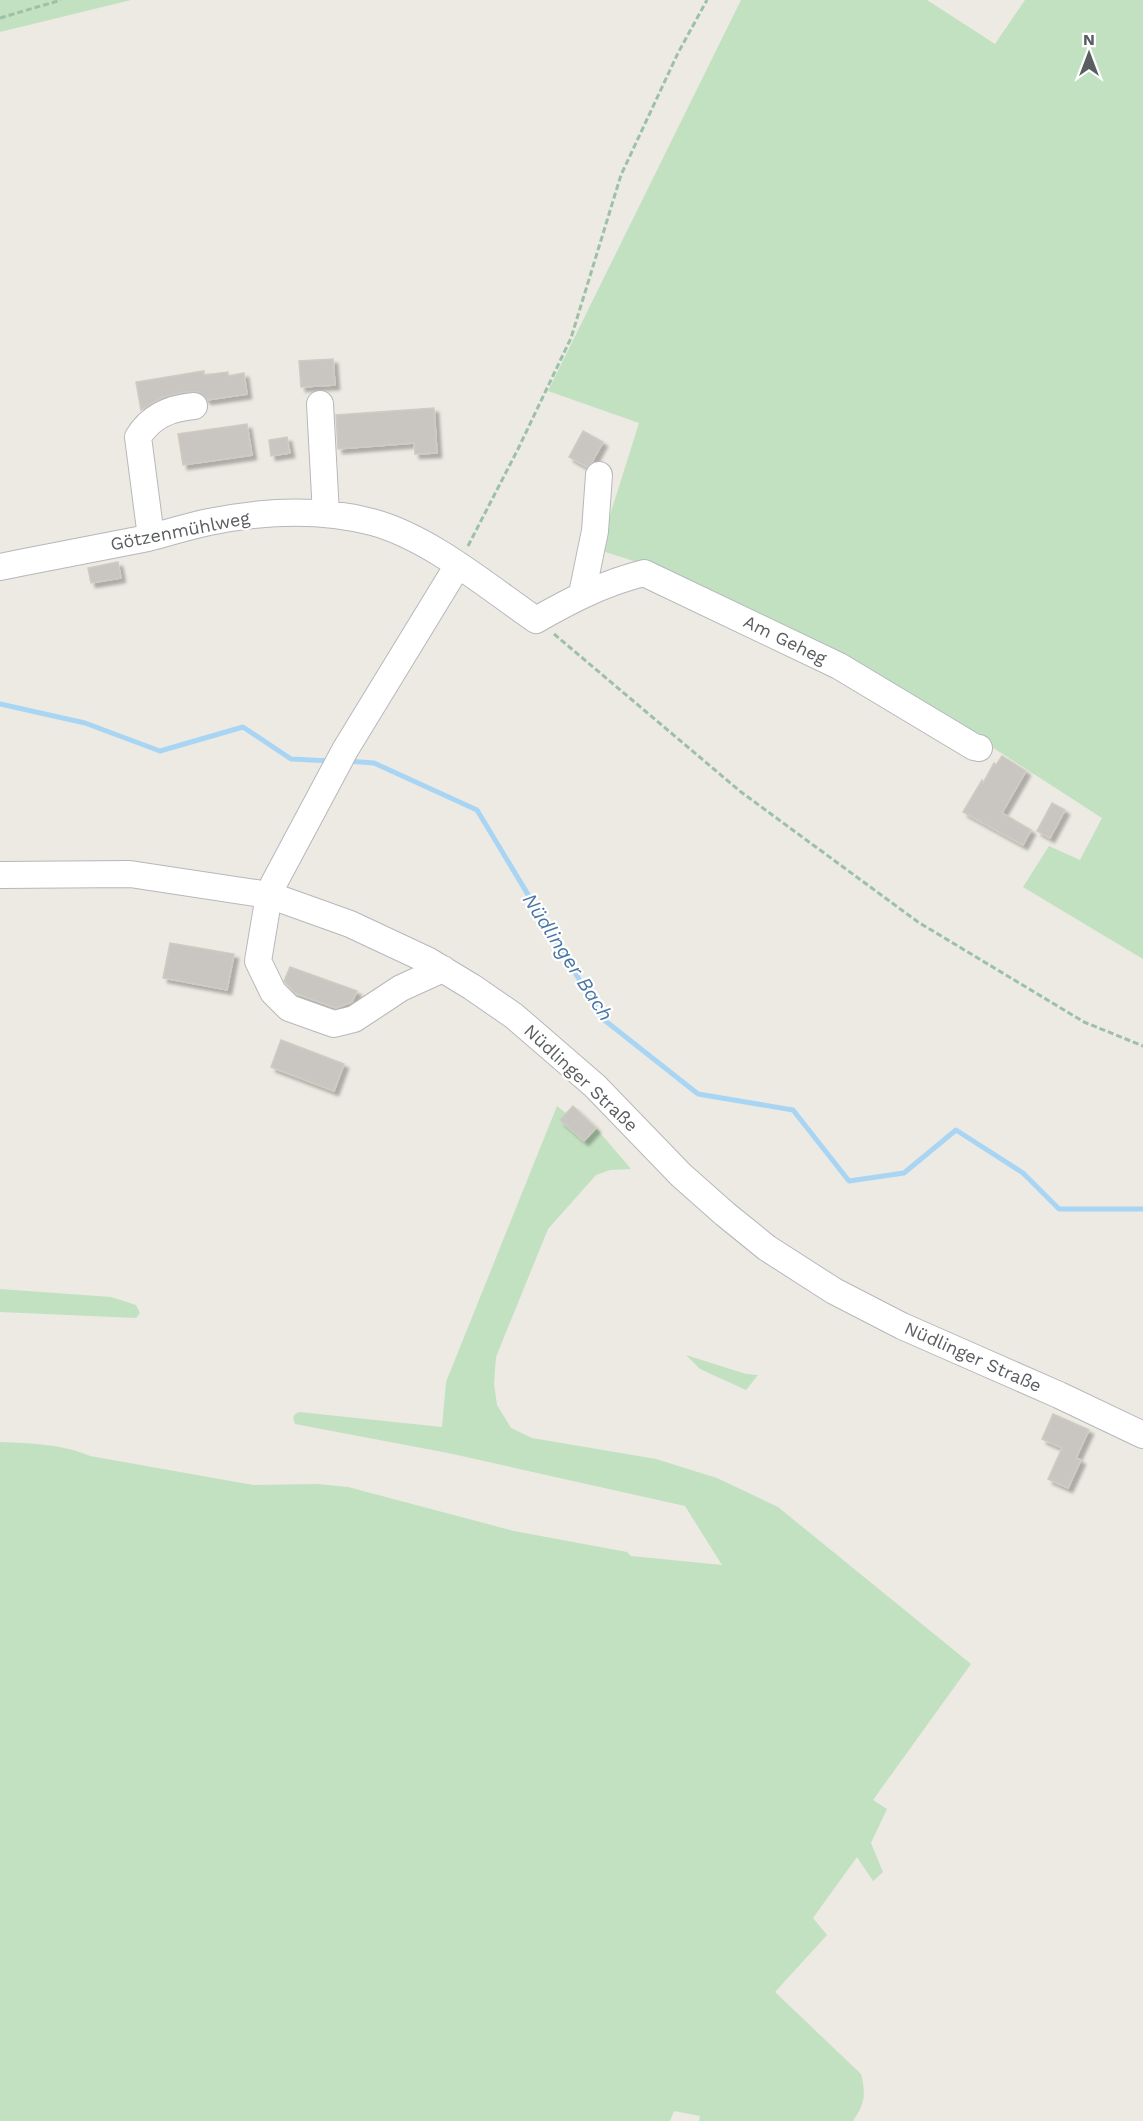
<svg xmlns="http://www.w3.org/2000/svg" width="1143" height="2121" font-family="'Work Sans',sans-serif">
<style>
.green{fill:#c2e1c1}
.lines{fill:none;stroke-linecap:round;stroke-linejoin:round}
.stream{stroke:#a9d5f5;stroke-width:5}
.building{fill:#c9c6c1;stroke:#d0cbc2;stroke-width:1.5;filter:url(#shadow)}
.minor-casing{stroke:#b5b8bb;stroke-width:28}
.path{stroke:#9cc1a6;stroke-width:3;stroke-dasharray:6 3;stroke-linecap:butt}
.minor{stroke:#fff;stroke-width:26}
.labels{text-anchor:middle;stroke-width:4.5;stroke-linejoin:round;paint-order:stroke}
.street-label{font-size:18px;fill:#5b5e61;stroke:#fff}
.water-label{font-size:20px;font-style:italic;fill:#4977a5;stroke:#fff}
</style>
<defs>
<filter id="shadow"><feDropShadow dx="4.5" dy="4.5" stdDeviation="1.5" flood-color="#0004"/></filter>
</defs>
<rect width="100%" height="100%" fill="#eceae2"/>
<!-- green -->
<path class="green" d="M0,0h131l-131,32z
M741,0h186l68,44 30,-44h118v959l-120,-72 26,-41 31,14 22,-42 -121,-78 -313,-168 -69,-22 40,-127 -91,-32z
M557,1106l9,7 -5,7 22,21 13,-13 35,41 -21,1 -14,5 -48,54 -52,128 -2,26 3,22 14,23 21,10 124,21 61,19 61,29 193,157 -98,136 14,9 -16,34 12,29 -10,9 -16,-24 -44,61 14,17 -52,57 86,82c5,20 4,30 -8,47h-154l1,-5 -26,-5 -4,10h-670v-679c29,1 63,2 90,14l163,29 64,-1 31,3 166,44 113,21 4,4 91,9 -37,-59 -237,-53 -153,-29 -2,-6 2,-4 4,-2 143,15 4,-45z
M0,1289l111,8 25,8 4,8 -4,5 -136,-6z
M686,1355l60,19 12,1 -12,15 -46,-21z"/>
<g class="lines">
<!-- stream -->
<path class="stream" d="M0,704l85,19 75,28 83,-24 48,32 41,2
M347,761l27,2 103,47 126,209 95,75 95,16 56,71 55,-8 52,-43 67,43 36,36h84"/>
</g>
<!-- building -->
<path class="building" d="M333,359l2,26 -34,2 -2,-26z
M204,371v4l24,-3v4l16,-3 3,21 -40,6 -8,-8h-16l-20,5 -22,13 -5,-28z
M434,408l3,45 -22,1 -1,-11 -76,6 -2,-34z
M247,424l5,31 -69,10 -5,-31z
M583,431l20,11 -11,20 -5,5 -18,-10z
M287,437l3,16 -19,3 -2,-16z
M118,562l3,16 -30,5 -3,-15z
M1002,756l24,15 -24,42 29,17 -8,15 -60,-33 19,-32 1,3 11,-20 2,2z
M1052,803l13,7 -15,28 -13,-7z
M170,943l64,11 -7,36 -64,-12z
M290,967l67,24 -5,11 -16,6 -41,-15 -11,-12z
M281,1040l63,24 -10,27 -63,-24z
M573,1106l23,22 -12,13 -24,-21z
M1053,1414l36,16 -13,28 5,2 -13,28 -20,-9 14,-31 -20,-9z"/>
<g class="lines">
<!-- minor casing -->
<g class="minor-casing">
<path id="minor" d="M320,404l6,110
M151,537l-13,-100c13,-21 32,-29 56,-31
M0,567c49,-10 98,-19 148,-29 20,-5 41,-12 61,-16 54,-11 110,-14 163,0 57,15 116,65 164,98 35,-20 68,-37 108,-47l195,93 135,81 5,1
M582,594l13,-63 4,-56
M0,875l130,-1 139,21 81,29 79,37 43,26 42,29 81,70 86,89 44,39 42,34 67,43 68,35 157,69 84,40
M443,969l-42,19 -47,31 -20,5 -45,-16 -16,-16 -15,-31 11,-66 5,-12 71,-133 113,-185"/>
</g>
<!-- path -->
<path class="path" d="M0,18l61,-18
M468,546l50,-97 53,-111 50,-163 57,-122 29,-53
M554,634l187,158 177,130 166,100 59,24"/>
<!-- minor -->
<use href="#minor" class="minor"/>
</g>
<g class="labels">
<!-- street labels -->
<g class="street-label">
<text transform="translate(180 531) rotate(-11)" y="6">Götzenmühlweg</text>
<text transform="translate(785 640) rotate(26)" y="6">Am Geheg</text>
<text transform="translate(581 1078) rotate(43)" y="6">Nüdlinger Straße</text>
<text transform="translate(973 1357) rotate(24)" y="6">Nüdlinger Straße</text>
</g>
<!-- water labels -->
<g class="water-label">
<text transform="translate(568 957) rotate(57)" y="7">Nüdlinger Bach</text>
</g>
</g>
<!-- north arrow -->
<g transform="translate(1089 54)" stroke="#ffffff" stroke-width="4.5" paint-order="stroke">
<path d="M0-4.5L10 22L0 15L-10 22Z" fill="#5b5e61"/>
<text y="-9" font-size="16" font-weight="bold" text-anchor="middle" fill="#5b5e61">N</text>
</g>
</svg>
